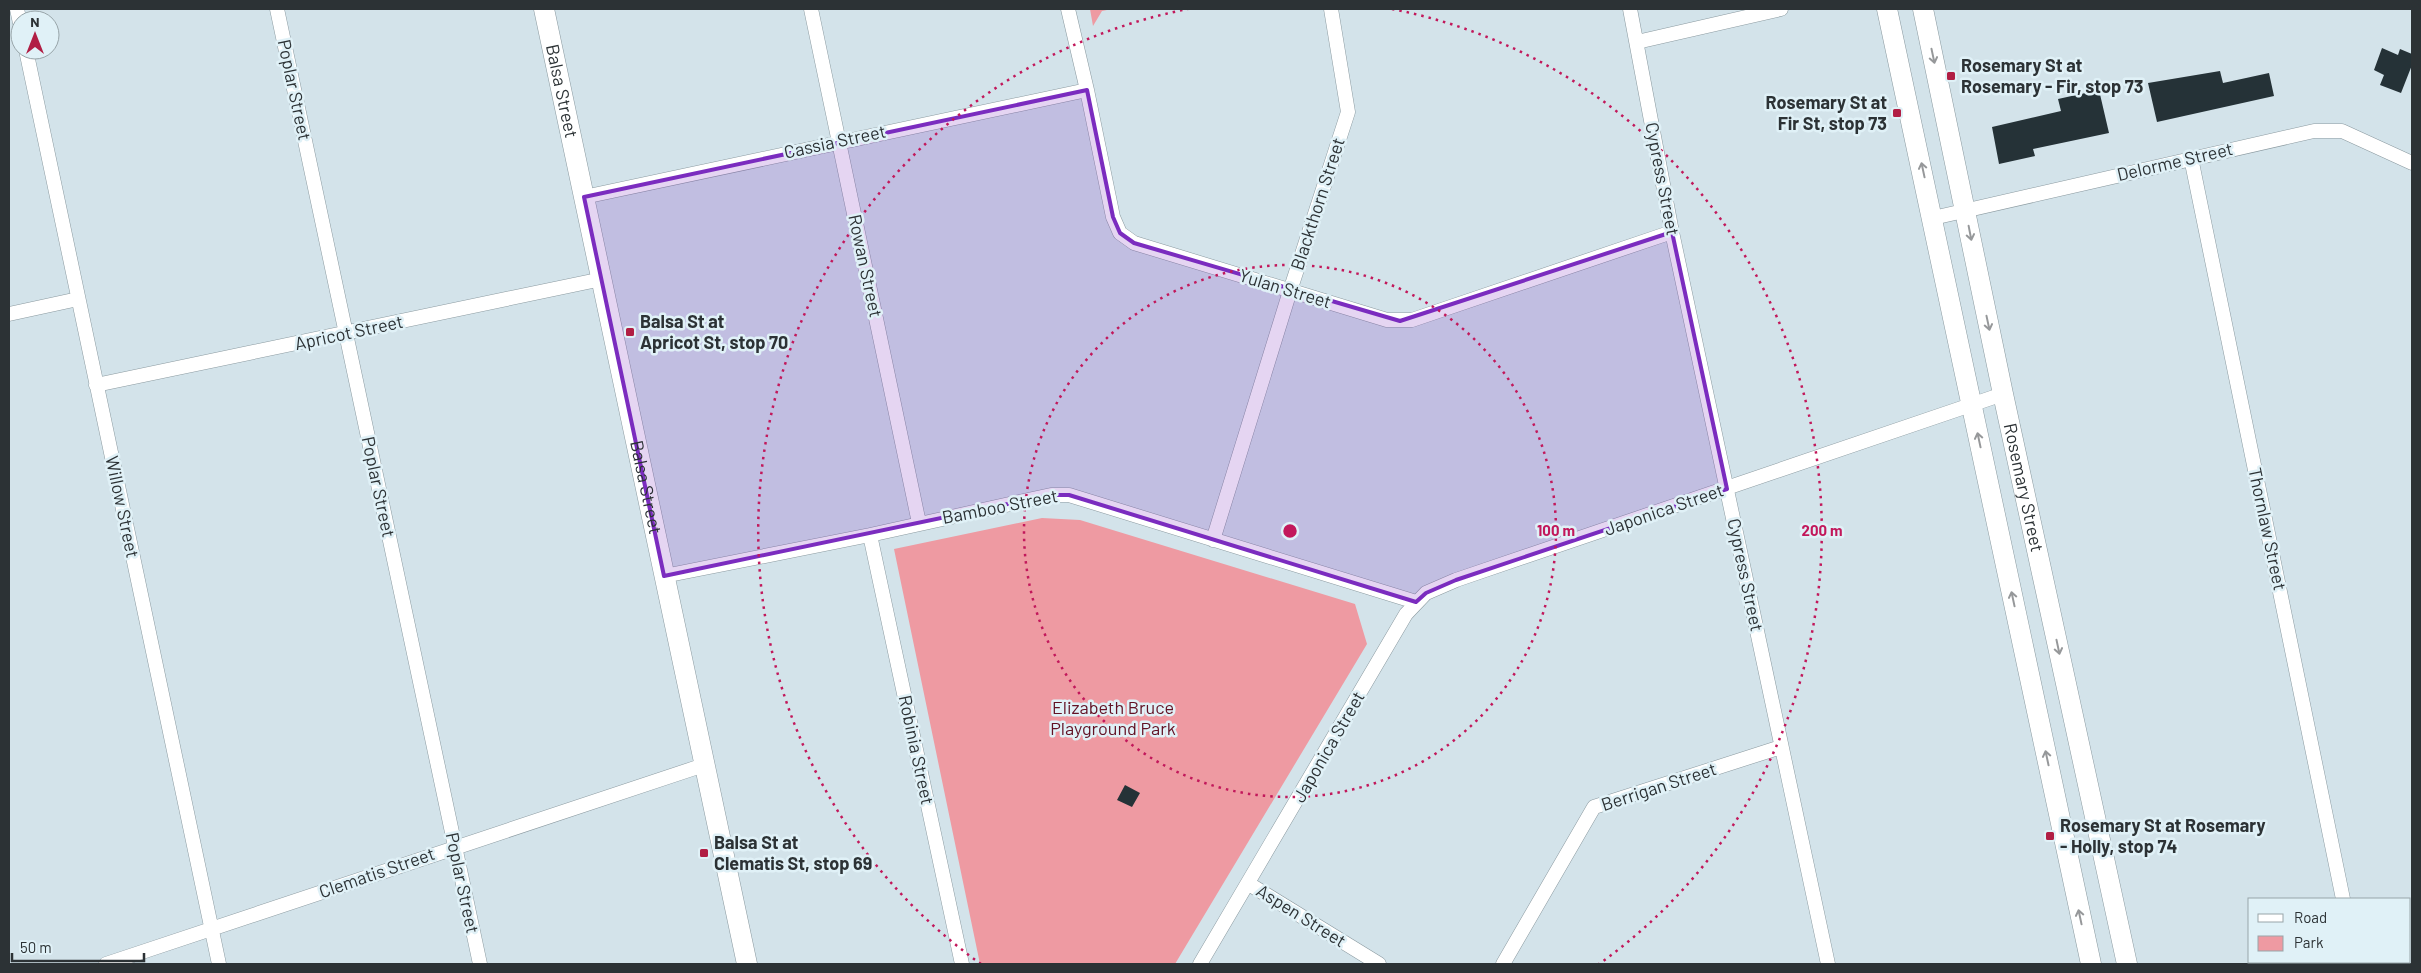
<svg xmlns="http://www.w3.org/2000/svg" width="2421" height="973" font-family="Barlow,sans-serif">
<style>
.green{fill:#ee9aa2}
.building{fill:#253237}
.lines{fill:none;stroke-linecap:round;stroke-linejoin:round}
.street-casing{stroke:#8b9aa0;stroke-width:15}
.secondary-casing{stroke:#8b9aa0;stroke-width:21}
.street{stroke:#fff;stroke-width:14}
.secondary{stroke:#fff;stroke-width:20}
.oneway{stroke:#96989a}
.marked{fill:#7b2cbf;fill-opacity:0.2;stroke:#7b2cbf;stroke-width:4;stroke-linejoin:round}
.ring{fill:none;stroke:#c2185b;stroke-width:2.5;stroke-dasharray:2.5 5}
.poi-dot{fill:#b11e44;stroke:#e0f1f7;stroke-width:2}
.labels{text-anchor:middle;stroke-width:5;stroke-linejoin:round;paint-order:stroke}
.poi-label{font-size:18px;font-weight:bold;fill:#2c3235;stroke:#e0f1f7;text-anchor:start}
.street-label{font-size:18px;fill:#2c3235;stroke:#e0f1f7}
.park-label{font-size:18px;fill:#621124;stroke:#e0f1f7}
.centre{fill:#c2185b;stroke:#e0f1f7;stroke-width:2.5}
.ring-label{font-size:15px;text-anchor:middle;font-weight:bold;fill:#c2185b;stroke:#e0f1f7;stroke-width:5;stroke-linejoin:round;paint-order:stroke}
</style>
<rect width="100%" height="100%" fill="#d3e3ea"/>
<!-- green -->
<path class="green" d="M1090,9h22l-10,2 -9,15z
M1042,518l38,2 275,84 12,40 -192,320h-195l-86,-415z"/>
<!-- building -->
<path class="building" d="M2382,48l16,7 2,-6 12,5v11l-11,28 -21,-8 4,-10 -10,-5z
M2220,71l3,12 46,-10 5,23 -117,26 -9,-39z
M2099,90l10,43 -76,16 2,7 -36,8 -7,-37 69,-16 -3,-12z
M1125,785l15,8 -8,14 -15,-7z"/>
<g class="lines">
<!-- street casing -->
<g class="street-casing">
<path id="street" d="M17,9l3,14
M277,9l203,955
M811,9l108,514
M1068,9l19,81 26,127 7,16 14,10 253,77h25l260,-88
M1630,9l42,223 156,732
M1637,42l144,-33
M26,50l193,914
M2191,158l152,741
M584,197l503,-107
M1933,218l381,-87h28l70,32
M9,314l69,-15
M96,385l506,-106
M870,535l92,429
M1213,540l77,-249 58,-179 -17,-103
M664,576l206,-41 181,-40h18l347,107
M1249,884l130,80
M2356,962l1,2
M106,964l598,-199
M1200,964l206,-350 20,-21 30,-13 547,-186
M1503,964l91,-157 187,-60"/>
</g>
<!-- secondary casing -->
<g class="secondary-casing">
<g id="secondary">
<path id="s1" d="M544,9l203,955"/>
<path d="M1887,9l204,955"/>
<path id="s2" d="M1923,9l80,385 124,570"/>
</g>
</g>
<!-- street -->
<use href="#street" class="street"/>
<!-- secondary -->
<use href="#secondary" class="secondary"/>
</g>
<!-- one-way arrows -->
<defs><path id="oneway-shaft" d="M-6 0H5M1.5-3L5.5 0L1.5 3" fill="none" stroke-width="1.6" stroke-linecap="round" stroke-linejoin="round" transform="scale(1.25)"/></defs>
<g class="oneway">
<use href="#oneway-shaft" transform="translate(1933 56) rotate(78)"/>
<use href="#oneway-shaft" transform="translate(1923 170) rotate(-102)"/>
<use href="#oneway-shaft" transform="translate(1970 233) rotate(79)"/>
<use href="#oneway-shaft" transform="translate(1988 323) rotate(78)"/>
<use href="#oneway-shaft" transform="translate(1979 440) rotate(-102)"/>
<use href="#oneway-shaft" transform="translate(2013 599) rotate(-102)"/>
<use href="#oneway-shaft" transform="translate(2058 647) rotate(78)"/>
<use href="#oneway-shaft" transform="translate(2047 758) rotate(-102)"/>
<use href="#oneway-shaft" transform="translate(2080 917) rotate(-102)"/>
</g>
<!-- marked area -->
<path class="marked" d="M1087,90l26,127 7,16 14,10 266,78 272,-89 55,257 -271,91 -30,13 -10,9 -347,-107h-18l-387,81 -80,-379z"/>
<!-- distance rings -->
<g class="ring">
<circle cx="1290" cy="531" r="266"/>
<path d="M981 964A532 532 0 0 1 1188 9M1392 9A532 532 0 0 1 1599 964"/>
</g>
<!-- markers -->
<g class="poi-dot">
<rect x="1946" y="71" width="10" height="10" rx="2.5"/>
<rect x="1892" y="108" width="10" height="10" rx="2.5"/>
<rect x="625" y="327" width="10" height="10" rx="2.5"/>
<rect x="2045" y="831" width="10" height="10" rx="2.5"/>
<rect x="699" y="848" width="10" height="10" rx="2.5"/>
</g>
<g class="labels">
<!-- poi labels -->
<g class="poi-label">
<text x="1961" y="72">Rosemary St at<tspan x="1961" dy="21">Rosemary - Fir, stop 73</tspan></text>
<text x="1887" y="109" text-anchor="end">Rosemary St at<tspan x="1887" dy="21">Fir St, stop 73</tspan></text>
<text x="640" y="328">Balsa St at<tspan x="640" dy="21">Apricot St, stop 70</tspan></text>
<text x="2060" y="832">Rosemary St at Rosemary<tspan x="2060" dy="21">- Holly, stop 74</tspan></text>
<text x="714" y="849">Balsa St at<tspan x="714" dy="21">Clematis St, stop 69</tspan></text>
</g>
<!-- street labels -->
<g class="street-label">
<text transform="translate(294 90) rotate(78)" y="6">Poplar Street</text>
<text dy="6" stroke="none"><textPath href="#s1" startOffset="84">Balsa Street</textPath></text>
<text transform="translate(835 142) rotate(-12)" y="6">Cassia Street</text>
<text transform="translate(2175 162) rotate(-13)" y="6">Delorme Street</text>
<text transform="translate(1662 179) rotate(79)" y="6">Cypress Street</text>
<text transform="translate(1318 204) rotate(-72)" y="6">Blackthorn Street</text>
<text transform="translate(865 266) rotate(78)" y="6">Rowan Street</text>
<text transform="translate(1285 289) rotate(17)" y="6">Yulan Street</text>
<text transform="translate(349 333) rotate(-12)" y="6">Apricot Street</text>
<text transform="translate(378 487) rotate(78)" y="6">Poplar Street</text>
<text dy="6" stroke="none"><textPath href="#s1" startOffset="489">Balsa Street</textPath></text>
<text dy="6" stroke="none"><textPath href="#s2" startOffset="489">Rosemary Street</textPath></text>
<text transform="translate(122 507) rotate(78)" y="6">Willow Street</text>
<text transform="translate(1000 507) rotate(-11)" y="6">Bamboo Street</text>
<text transform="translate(1664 510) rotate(-19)" y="6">Japonica Street</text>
<text transform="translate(2267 529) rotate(78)" y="6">Thornlaw Street</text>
<text transform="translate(1745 575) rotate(78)" y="6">Cypress Street</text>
<text transform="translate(1329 747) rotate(-60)" y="6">Japonica Street</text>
<text transform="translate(916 750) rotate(78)" y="6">Robinia Street</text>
<text transform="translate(1659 787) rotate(-18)" y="6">Berrigan Street</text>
<text transform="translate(377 873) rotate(-19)" y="6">Clematis Street</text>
<text transform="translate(462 883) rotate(78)" y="6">Poplar Street</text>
<text transform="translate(1301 916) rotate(32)" y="6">Aspen Street</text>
</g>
<!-- park labels -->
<g class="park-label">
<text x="1113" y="714">Elizabeth Bruce<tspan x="1113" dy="21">Playground Park</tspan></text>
</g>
</g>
<circle cx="1290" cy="531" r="8" class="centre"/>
<g class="ring-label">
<text x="1556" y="536">100 m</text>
<text x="1822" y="536">200 m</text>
</g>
<!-- border -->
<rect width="2421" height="973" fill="none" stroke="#2c3235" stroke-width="20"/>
<!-- legend -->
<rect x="2248" y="898" width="162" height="65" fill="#e0f1f7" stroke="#98a5a9"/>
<rect x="2258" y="914" width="25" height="8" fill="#ffffff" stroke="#98a5a9"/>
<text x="2294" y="923" font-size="15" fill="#2c3235">Road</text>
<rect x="2258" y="936" width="25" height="15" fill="#ee9aa2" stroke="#98a5a9"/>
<text x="2294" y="948" font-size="15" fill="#2c3235">Park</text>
<!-- north arrow -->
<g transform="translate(35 35)"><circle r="24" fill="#e0f1f7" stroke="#98a5a9"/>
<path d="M0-4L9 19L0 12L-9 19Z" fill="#b11e44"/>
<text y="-8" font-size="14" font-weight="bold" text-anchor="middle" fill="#2c3235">N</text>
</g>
<!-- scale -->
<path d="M12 953v8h132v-8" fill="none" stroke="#2c3235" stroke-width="2.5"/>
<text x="20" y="953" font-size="15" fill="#2c3235" stroke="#e0f1f7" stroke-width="4" paint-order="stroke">50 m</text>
</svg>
